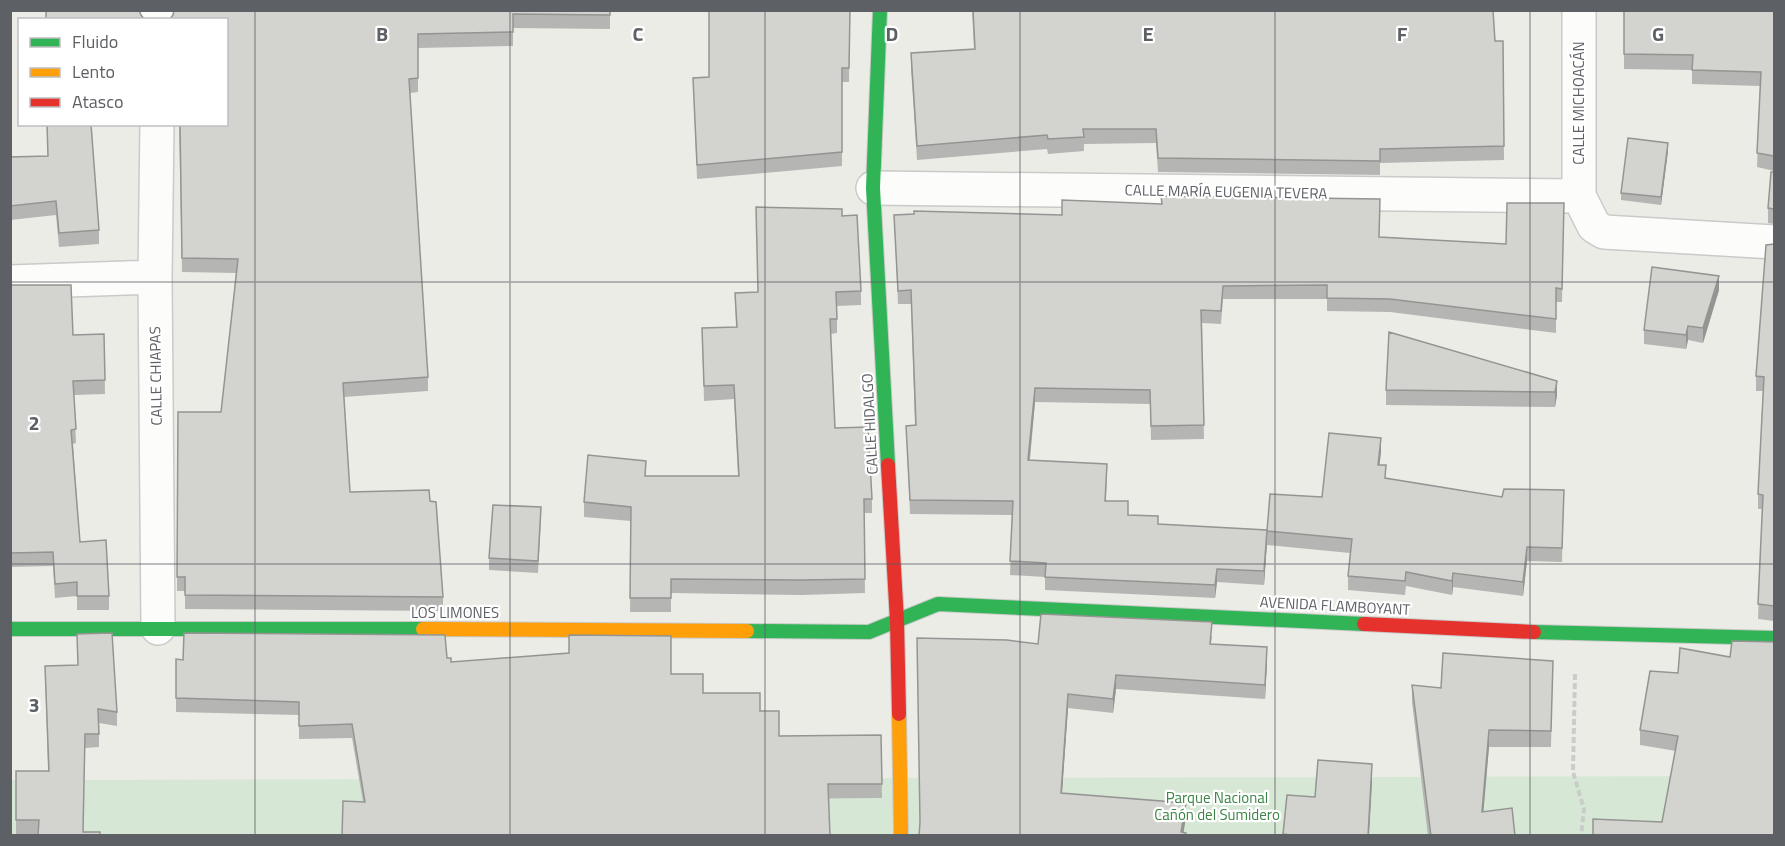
<svg xmlns="http://www.w3.org/2000/svg" width="1785" height="846" font-family="'Titillium Web',sans-serif">
<style>
.green{fill:#d6e8d5}
.lines{fill:none;stroke-linecap:round;stroke-linejoin:round}
.street-casing{stroke:#c9cac9;stroke-width:36}
.fast-casing{stroke:#c9c9c9;stroke-width:16}
.slow-casing{stroke:#c9c9c9;stroke-width:16}
.jam-casing{stroke:#c9c9c9;stroke-width:16}
.path{stroke:#c8cdca;stroke-width:4;stroke-dasharray:6 3;stroke-linecap:butt}
.street{stroke:#fcfcfb;stroke-width:33}
.fast{stroke:#30b455;stroke-width:14}
.slow{stroke:#ff9f0a;stroke-width:14}
.jam{stroke:#e5322d;stroke-width:14}
.wall{fill:#b5b5b3}
.shaded-wall{fill:#949492}
.building{fill:#d3d3d0;stroke:#949492;stroke-width:1.5}
.grid{fill:none;stroke:#5d6065;stroke-width:1.5;stroke-opacity:0.55}
.labels{text-anchor:middle;stroke-width:4.5;stroke-linejoin:round;paint-order:stroke}
.street-label{font-size:15px;fill:#5d6065;stroke:#fff}
.park-label{font-size:15px;fill:#3c8547;stroke:#fff}
.grid-label{font-size:20px;text-anchor:middle;font-weight:bold;fill:#5d6065;stroke:#fff;stroke-width:4.5;stroke-linejoin:round;paint-order:stroke}
</style>
<rect width="100%" height="100%" fill="#ecece7"/>
<!-- green -->
<path class="green" d="M1774,776v59l-1763,1 -1,-56z"/>
<g class="lines">
<!-- street casing -->
<g class="street-casing">
<path id="street" d="M157,10v10
M1579,10v186l15,30 10,6 170,10
M157,124l-2,153 3,351
M873,188l706,8
M10,282l145,-5"/>
</g>
<!-- fast casing -->
<g class="fast-casing">
<path id="fast" d="M880,10l-7,178 15,277
M10,629h413
M747,631l122,1 69,-28 426,20
M1534,632l240,6"/>
</g>
<!-- slow casing -->
<g class="slow-casing">
<path id="slow" d="M423,629l324,2
M899,714l2,122"/>
</g>
<!-- jam casing -->
<g class="jam-casing">
<path id="jam" d="M888,465l9,156 2,93
M1364,624l170,8"/>
</g>
<!-- path -->
<path class="path" d="M1575,674l-2,98 11,37 -3,27"/>
<!-- street -->
<use href="#street" class="street"/>
<!-- fast -->
<use href="#fast" class="fast"/>
<!-- slow -->
<use href="#slow" class="slow"/>
<!-- jam -->
<use href="#jam" class="jam"/>
</g>
<!-- wall -->
<path class="wall" d="M610,10v19l-97,-1v18l-95,2v44l-8,1 18,284v14l-84,6 6,95 80,9 13,96v14l-258,-2v-18h-8l1,-179h43l15,-139 -54,-1 -3,-148 47,-104z
M850,10l-1,72h-7v84l-145,13 -4,-101 16,-1z
M972,10h521l2,31h8l1,119 -124,3v12l-222,-3 -2,-29 -72,1v7l-36,3 -1,-5 -130,11 -6,-92v-15l63,-4z
M1624,10h150v161l-17,-4 3,-81 -68,-2v-14l-68,-1z
M1668,151l-7,54 -40,-5v-7z
M10,157l89,73v14l-40,3 -3,-32 -46,5z
M1774,172v52l-6,-1v-15z
M1161,196l218,41 127,7 58,-41 -2,99h-6v31l-166,-21 -63,-1v-12h-104l-2,25 -19,-1 2,116 -53,1 -1,-36 -115,-2 -5,58 77,18 -1,23 22,14 30,9 109,19 -3,42 -47,-3 -2,16 -170,-8v-13l-35,-2 2,-60 -102,-1 -4,-88 9,-1 -4,-121h-13l-4,-89h168l99,-11z
M842,216l19,75v14l-24,1v27l-6,1 4,94 37,71v14h-8l1,80 -63,2 -131,-2v19h-41l1,-91 -47,-4v-15l62,-26h92l-4,-77 -30,2 -2,-73 34,-1 -1,-34 22,-1z
M1774,244v377l-16,-2 4,-110h-4v-15l5,-103h-7v-15z
M10,285l63,50 31,-1 1,60 -31,1 2,48 -3,1 7,98 29,54v14h-32v-14l-22,2 -2,-32 -43,1z
M1719,290l-16,53 -15,-3 -2,9 -42,-5v-14z
M1557,381v14l-2,12 -169,-2v-15z
M1381,452l-2,13 7,13 116,19 62,-7 -2,72 -35,-1 -4,35 -70,-9 -1,8 -46,-9 -1,9 -57,-5v-14l2,-23 -83,-8v-14l55,-34z
M541,519l-3,54 -49,-3v-12z
M1212,636l-1,8 56,17 -2,38 -149,-10 -3,24 -45,-5 -6,85 124,24 -3,15 -264,4 119,-192z
M447,658l4,4 220,12 32,19 57,18 19,25 102,-1 1,63 -519,4 -11,-64 -53,1v-24l-123,-3v-53l7,1z
M1553,661l-2,86h-62l-6,65 32,24h-87l-16,-134v-17l29,3z
M45,666l72,46v14l-18,-3v24l-14,1 -47,86h-22v-63h32z
M1650,671l124,165 -112,-14 14,-71 -36,-6v-15z"/>
<!-- shaded-wall -->
<path class="shaded-wall" d="M1668,143v8l-7,54v-8z
M1719,276v14l-16,53v-15z
M1688,326v14l-2,9v-14z
M1557,381v14l-2,12v-15z
M1035,388v14l-7,72v-14z
M1381,438v14l-3,27v-14z
M1267,530v13l-3,42v-14z
M1527,547v14l-4,35v-14z
M1217,569v13l-2,16v-13z
M1453,573v14l-1,8v-14z
M1267,647v14l-2,38v-14z
M1116,675v14l-3,24v-14z
M1068,694v14l-7,99v-14z
M1489,730v17l-7,82v-17z
M1372,764v19l-3,53h-1z
M1186,803v14l-3,19 -2,-4z"/>
<!-- building -->
<path class="building" d="M46,10h93l2,5 4,5h-99z
M174,10h436v5l-97,-1v18l-95,2v44l-9,1 19,298 -85,6 7,109 79,-2 1,11 6,1 7,95 -258,-2v-18h-8l1,-165h43l17,-153 -56,-1 -2,-134h46v-104h-57l4,-5z
M709,10h141l-1,58h-7v84l-145,13 -4,-87 16,-1z
M973,10h520l2,31h8l1,105 -124,3v12l-222,-3 -2,-29h-73l1,8 -36,2 -1,-4 -130,11 -6,-93 64,-4z
M1624,10h150v146l-17,-3 4,-81 -69,-2 1,-15 -69,-1z
M47,124h44l8,106 -40,3 -3,-32 -46,5v-49l38,-1z
M1628,138l40,5 -7,54 -40,-4z
M1771,172h3v37l-6,-1z
M1161,196l219,3 -1,38 127,7 1,-41h57l-2,86 -6,-1v31l-166,-20 -63,-1v-13l-104,1 -2,25 -20,-1 3,115 -53,1 -1,-36 -115,-2 -7,72 79,4 -2,37h23v14l30,1v8l109,6 -3,41 -47,-2 -2,16 -170,-8 1,-14 -36,-2 3,-60 -103,-1 -4,-74 10,-1 -5,-135 -13,1 -4,-76 20,-1v-3l148,4v-15l100,4z
M756,207l86,2v7l15,-1 4,76 -25,1 1,27h-7l5,109 33,-1 4,72h-8l1,80 -63,1 -131,-1v19h-41l1,-91 -47,-5 4,-47 58,6 -1,15h94l-5,-91 -30,1 -2,-58 35,-1 -2,-34 23,-1z
M1774,244v362l-16,-2 5,-109 -5,-1 6,-117 -8,-1 10,-131z
M1652,267l67,9 -16,52 -15,-2 -2,9 -42,-5z
M10,285h61l2,50 31,-1 1,46 -32,1 3,48 -5,1 9,112 26,-2 3,56h-32v-14l-22,2 -2,-32 -43,1z
M1389,332l168,49 -2,11 -169,-2z
M1329,433l52,5 -3,27h8l-1,13 117,19 2,-8 60,1 -2,58 -35,-1 -4,35 -70,-9 -1,8 -46,-9 -1,9 -57,-5 4,-37 -85,-8 3,-37 52,3z
M493,505l48,2 -3,54 -49,-3z
M1041,614l171,8 -2,22 57,3 -2,38 -149,-10 -3,24 -45,-5 -7,99 125,10 -5,29 5,1 -1,3h-266l1,-14 -3,-184 90,2 31,4z
M112,633l5,79 -19,-3 1,25h-14l-2,98h17v4h-62l1,-16h-23v-49h33l-4,-105 33,-1 -1,-31z
M184,633l261,2 2,23h4v4l118,-9v-18l102,1v38h32v19h57v18h19v25l102,-1 1,49h-54l2,52h-488l1,-35 22,1 -13,-78 -53,2v-24l-123,-4v-39l7,1z
M1732,641l42,1v194h-181v-17l69,3 16,-86 -38,-6 10,-59 28,2 2,-25 50,9z
M1443,653l110,8 -2,70 -62,-1 -7,82 30,-4 3,28h-84l-19,-151 29,3z
M1318,760l54,4 -4,72h-69l-16,-2 4,-39 28,2z"/>
<!-- grid -->
<path class="grid" d="M255,10v826M510,10v826M765,10v826M1020,10v826M1275,10v826M1530,10v826M10,282h1764M10,564h1764"/>
<g class="labels">
<!-- street labels -->
<g class="street-label">
<text transform="translate(1579 103) rotate(-90)" y="5">CALLE MICHOACÁN</text>
<text transform="translate(1226 192) rotate(1)" y="5">CALLE MARÍA EUGENIA TEVERA</text>
<text transform="translate(156 376) rotate(-91)" y="5">CALLE CHIAPAS</text>
<text transform="translate(870 424) rotate(-93)" y="5">CALLE HIDALGO</text>
<text transform="translate(1335 606) rotate(3)" y="5">AVENIDA FLAMBOYANT</text>
<text x="455" y="618">LOS LIMONES</text>
</g>
<!-- park labels -->
<g class="park-label">
<text x="1217" y="803">Parque Nacional<tspan x="1217" dy="17">Cañón del Sumidero</tspan></text>
</g>
</g>
<g class="grid-label">
<text x="382" y="41">B</text>
<text x="638" y="41">C</text>
<text x="892" y="41">D</text>
<text x="1148" y="41">E</text>
<text x="1402" y="41">F</text>
<text x="1658" y="41">G</text>
<text x="34" y="430">2</text>
<text x="34" y="712">3</text>
</g>
<!-- border -->
<rect width="1785" height="846" fill="none" stroke="#5d6065" stroke-width="24"/>
<!-- legend -->
<rect x="18" y="18" width="210" height="108" fill="#ffffff" stroke="#bebfc1" stroke-width="1.5"/>
<rect x="30" y="38" width="30" height="9" fill="#30b455" stroke="#bebfc1" stroke-width="1.5"/>
<text x="72" y="48" font-size="18" fill="#5d6065">Fluido</text>
<rect x="30" y="68" width="30" height="9" fill="#ff9f0a" stroke="#bebfc1" stroke-width="1.5"/>
<text x="72" y="78" font-size="18" fill="#5d6065">Lento</text>
<rect x="30" y="98" width="30" height="9" fill="#e5322d" stroke="#bebfc1" stroke-width="1.5"/>
<text x="72" y="108" font-size="18" fill="#5d6065">Atasco</text>
</svg>
